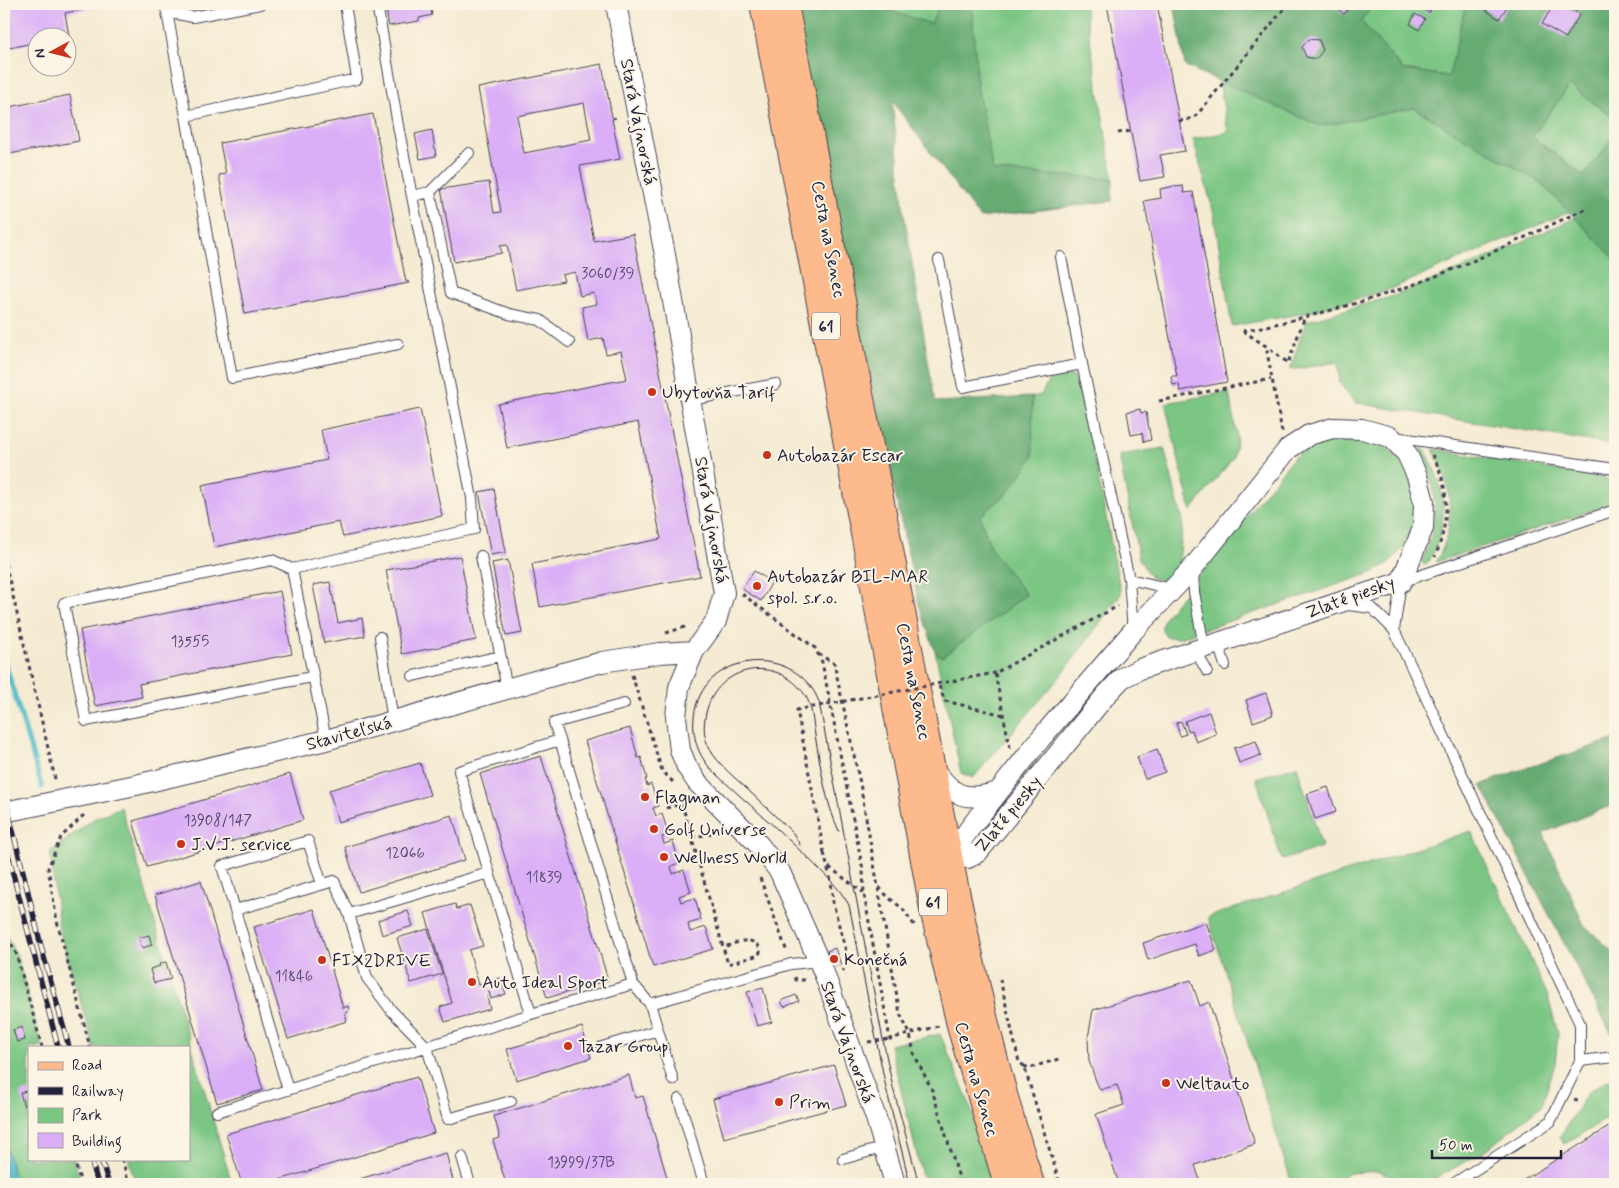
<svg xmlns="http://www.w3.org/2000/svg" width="1619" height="1188" font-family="Mynerve,sans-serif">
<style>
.green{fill:#7cc684;stroke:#4f7460}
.forest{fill:#65ab72;stroke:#446656}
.water{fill:#4cb9c7;stroke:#376e81}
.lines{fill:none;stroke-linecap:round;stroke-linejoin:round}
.stream{stroke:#4cb9c7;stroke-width:5}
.building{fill:#daaff7;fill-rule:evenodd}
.lane-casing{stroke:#424052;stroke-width:12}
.street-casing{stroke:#424052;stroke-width:22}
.primary-casing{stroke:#424052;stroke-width:30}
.path{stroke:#424052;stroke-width:3;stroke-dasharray:4 4;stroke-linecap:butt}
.lane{stroke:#fff;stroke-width:10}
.street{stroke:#fff;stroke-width:20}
.primary{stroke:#fcba8d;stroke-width:28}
.tram{stroke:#22223b;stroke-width:1}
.rail-casing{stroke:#22223b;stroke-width:5.5}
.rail{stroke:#fcf5e5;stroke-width:4;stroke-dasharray:11;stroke-linecap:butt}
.path-bridge{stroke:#424052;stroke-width:3;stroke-dasharray:4 4;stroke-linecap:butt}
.poi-dot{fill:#c8321e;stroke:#fcf5e5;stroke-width:2}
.labels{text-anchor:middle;stroke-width:4;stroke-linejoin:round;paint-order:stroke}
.number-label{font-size:15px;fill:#50456a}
.shield{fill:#fcf5e5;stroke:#63616e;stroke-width:1}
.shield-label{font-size:16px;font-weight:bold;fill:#22223b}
.street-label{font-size:18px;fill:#22223b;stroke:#fcf5e5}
.poi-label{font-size:18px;fill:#22223b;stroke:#fcf5e5;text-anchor:start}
</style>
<rect width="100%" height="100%" fill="#fcf5e5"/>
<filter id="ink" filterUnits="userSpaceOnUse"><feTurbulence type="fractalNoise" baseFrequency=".02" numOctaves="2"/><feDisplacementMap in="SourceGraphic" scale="10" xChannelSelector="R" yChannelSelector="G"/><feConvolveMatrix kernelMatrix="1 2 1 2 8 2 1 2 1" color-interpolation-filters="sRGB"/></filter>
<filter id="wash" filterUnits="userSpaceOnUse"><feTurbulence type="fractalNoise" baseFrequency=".0096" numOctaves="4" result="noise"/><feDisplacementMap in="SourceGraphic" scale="20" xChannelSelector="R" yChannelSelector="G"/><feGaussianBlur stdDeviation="1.12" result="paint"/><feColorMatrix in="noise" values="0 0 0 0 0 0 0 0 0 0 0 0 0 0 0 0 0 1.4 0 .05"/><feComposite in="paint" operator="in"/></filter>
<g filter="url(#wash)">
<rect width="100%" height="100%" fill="#f5ebd3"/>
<!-- green -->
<path class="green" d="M887,4h53l-9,20 -44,-14z
M972,4h112l29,175 -120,-8 -16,-85z
M1363,4h103l-17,72 -46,-6 -42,-49 9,-13z
M1219,81l101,45 94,-18 127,75 28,29 -181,78 -82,23 -74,13 -19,-116 -20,-71 35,-7z
M1570,85l45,34v16l-31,41 -52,-39z
M1575,218l40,41v140l-7,45 -252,-41 -16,-19 -2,-22 -48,8 16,-49 88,-25 77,-31z
M1068,375l11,4 42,215 -57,78 -91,106 -12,-5 -26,-122 7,6 84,-62 -35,-46 -11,-33 27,-22 25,-37v-60l9,-2 9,-17z
M1229,392l8,46 -4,20 -42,53 -26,-108z
M1346,435c10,3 24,4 33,8 12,6 21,17 27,28 21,41 6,85 -37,103l-190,64 -13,-1c-7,-9 -4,-16 2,-24l126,-156 24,-15z
M1164,448l19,74 -5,51 -16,7 -11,-2 -12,-19 -20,-104z
M1421,448l4,2c22,38 25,74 3,113l-4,2 -2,-4c13,-29 17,-56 7,-87 -3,-9 -10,-16 -8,-26z
M1433,449l182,31v23l-179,59c21,-37 17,-77 -3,-113z
M1297,766l25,81 -40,13 -26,-82z
M121,807l111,377h-96l-8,-25h61v-112h-95l-35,-118 -9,-77 45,-34z
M1471,831l76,163 11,39 -3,31 -13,41 -57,46 -58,32 -31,-4 -17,-8 -29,2 -16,11h-42l-84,-267z
M4,932l12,21 26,94h-13v112h45l7,25h-65l-12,-44z
M940,1034l29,68 24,82h-69l-34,-139z
M1615,1079v35l-51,30 -5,-6 30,-47 17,-10z"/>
<!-- forest -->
<path class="forest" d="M795,4h92l1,6 43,14 9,-20h32l5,82 16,85 120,8 -1,22 -132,17 -88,-117 12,113 31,188 97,-5 1,60 -26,37 -27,22 11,33 35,46 -84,62 -7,-6 -16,-46 -114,-530z
M1174,4h189l8,4 -10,13 42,49 46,6 17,-72h149v115l-45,-34 -38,52 52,39 31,-41v124l-74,-76 -127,-75 -94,18 -135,-60z
M1615,739v65l-72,29 41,92 31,29v79h-4l-130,-248 33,-13z"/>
<!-- water -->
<path class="water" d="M4,1140l12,44h-12z"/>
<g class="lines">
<!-- stream -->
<path class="stream" d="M4,659l38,128"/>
</g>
<g id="blocks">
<!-- building -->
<path class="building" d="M4,4h93v3l-32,6 4,23 -31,2v4l-34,7z
M385,4h45l2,11 -13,3v3l-30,5z
M1107,4h50l28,147 -25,4 5,22 -25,4z
M1337,4h9l4,3 -6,7 -9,-8z
M1421,4h13l-5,9 -10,-6z
M1477,4h29l2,1 -9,14z
M1554,4h8l18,10 -14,24 -24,-14z
M1415,14l10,5 -6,11 -9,-6z
M1309,39l10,1 4,10 -7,9 -10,-2 -4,-10z
M602,64l10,53 4,1 -4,1 8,40 -40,7 14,75 39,-7 67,342 -160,31 -8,-43 129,-25 -23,-117 -131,26 -9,-44 129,-25 -6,-28 -15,3 -3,-16 -15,3 -6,-34 15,-3 -3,-11 -14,3 -5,-24 -13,3 2,6 -48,9 -9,-45 -7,1 2,7 -48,9 -13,-73 48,-7 5,31 7,-1 -23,-124zM584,103l7,37 -67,13 -7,-37z
M70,95l9,46 -75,14v-47z
M373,114l33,168 2,-1 1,2 -164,31 -26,-139 7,-1 -6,-31z
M432,130l4,26 -16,3 -5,-25z
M1175,186v1l8,-1 1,7 9,-1 34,190 -47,9 -1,-7 -6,1 -2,-9h6l-33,-175 17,-3 -1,-9z
M420,409l22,107 -99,21 -4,-15 -125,25 -12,-62 125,-25 -6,-30z
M1140,409l1,4 5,-1 5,28 -7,2 -2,-9 -11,2 -4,-23z
M494,489l12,63 -15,3 -12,-63z
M460,556l16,84 -74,14 -16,-84z
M508,560l14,73 -16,3 -14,-73z
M754,571l18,11 -11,19 -19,-12z
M330,582l8,41 24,-5 3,18 -41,7 -11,-58z
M280,591l12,63 -153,30 3,13 -47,9 -15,-76z
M1266,693l7,22 -20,7 -7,-22z
M1209,712l7,22 -20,8 -4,-12 -4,1 -3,-10z
M1181,721l5,13 -6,2 -4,-13z
M630,728l8,30 3,-1 6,22h-2l2,7 4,-2 7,22 -5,2 3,8 6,-2 7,21 -7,2 2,7 9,-3 6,22 -8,3 2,8 11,-4 7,22 -12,4 2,6 14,-4 6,22 -13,4 2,8 16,-5 7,22 -60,18 -68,-226z
M1256,741l5,14 -22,8 -5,-15z
M1157,749l8,23 -20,7 -8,-22z
M541,756l67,224 -61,18 -67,-224z
M420,763l10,32 -92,27 -9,-32z
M290,774l13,46 -156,47 -14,-46z
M1328,787l8,25 -21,7 -8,-25z
M452,815l13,45 -106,32 -14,-45z
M201,881l62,209 -46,13 -62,-208z
M455,904l2,5 13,-4 13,41 -14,4 10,35 21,-7 6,16 -15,5 -2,-7 -3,1 4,16 -45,13 -5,-15 12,-4 -27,-90z
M314,909l29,99 5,-2 1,5 -4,2 2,8 -59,18 -34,-112z
M408,911l5,15 -31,9 -4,-15z
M1206,922l10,28 -17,6 -4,-12 -47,16 -5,-17z
M428,929l14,45 -31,9 -14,-45z
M149,935l3,10 -10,3 -3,-10z
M835,948l6,17 -8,3 -6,-17z
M166,962l5,17 -17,4 -4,-14 10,-3 -1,-2z
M1191,980l9,26 9,-4 46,142 -60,21 6,19h-82l-23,-70 28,-9 -7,-20 -17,5 -4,-9 -7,-20 -1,-23 5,-28z
M763,988l9,34 -15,4 -10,-34z
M796,995l3,6 -15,6 -3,-6z
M22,1027l3,13 -8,2 -4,-12z
M582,1027l9,31 -75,22 -9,-31z
M834,1065l12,40 -122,33 -11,-39z
M629,1075l6,23 8,-2 26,88h-163l-13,-44 7,-2 -6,-22z
M417,1077l17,56 -168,51h-24l-16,-50z
M29,1090v14l-5,2 -4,-13z
M1615,1123v61h-98z
M446,1153l8,31h-111z"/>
</g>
</g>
<g filter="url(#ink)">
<use href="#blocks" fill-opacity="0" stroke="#424052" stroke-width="1"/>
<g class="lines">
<!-- lane casing -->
<g class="lane-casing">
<path id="lane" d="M164,4l3,8 26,5 67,-13
M167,12l19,104 171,-37 -12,-75
M186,116l46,262 166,-34
M430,192l39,-39
M412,196l18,-4 21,101 58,21 31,6 29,22
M1061,257l21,107 47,215 4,52
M939,260l24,127 119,-23
M691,400l85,-16
M1394,437l221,32
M481,556l26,133
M292,569l-20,-9 -208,43 22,118 226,-44
M1193,570l1,22 10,55
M1129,579l43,10
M1348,605l24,3 22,22 186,394v37l-30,61 -97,62
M1394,630l7,-48 214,-72
M380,637l13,84
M1218,643l7,22
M1195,650l12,21
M413,676l87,-20
M326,740l-34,-171 182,-40 -2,-31 -73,-367 -22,-127
M560,740l-6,-17 70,-19
M489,873l-140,41 18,64 24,32 36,37 21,72 63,-18
M235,910l-13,-44 86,-25 14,43
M633,984l-73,-244 -101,31 72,243 102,-30 17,20 23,76
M650,1004l141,-40 28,-3
M602,1047l56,-17
M1580,1061l35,-4
M288,1090l-53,-180 99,-29 15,33
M679,1099l25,85
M217,1112l314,-98
M462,1157l8,27
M843,1159l42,-12"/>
</g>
<!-- street casing -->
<g class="street-casing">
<path id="street" d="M616,4l49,251 59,338 -8,28 -22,30 -15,36 -3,30 4,33 7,17 10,15 62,63 21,27 44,101 52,145 19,66
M931,766c21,28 30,37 67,26
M4,812l132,-27 190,-45 276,-78 58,-9 34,-2
M945,866l4,-9 24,-33 68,-86 92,-107 59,-62 96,-120 21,-14 24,-7 29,1 29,8 16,17 10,22 7,26 -1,26 -22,54 -261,87 -18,9 -16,17 -128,157 -10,6 -19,-1"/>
</g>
<!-- primary casing -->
<g class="primary-casing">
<path id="primary" d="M764,4l105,550 65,355 28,120 46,155
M784,4c42,218 85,436 126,655 34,176 64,354 120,525"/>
</g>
<!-- path -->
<path class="path" d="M1179,121l10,-2 7,-3 92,-112
M1118,133l13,-2
M1243,331c53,-11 104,-24 155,-41 65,-22 127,-53 189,-82
M1243,331l26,17
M1159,401l112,-22
M1282,432l-15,-80 2,-4 19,15 16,-44
M1611,450l4,-22
M1432,455c19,32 17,68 3,102
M4,557l52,226
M742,594l73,54 7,14 41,208 1,24 26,145 49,-13
M666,633l22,-7
M818,654l16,9 26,120 40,231 10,20 4,20 18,36 29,94
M632,675l30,96 11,11
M939,686l6,15 59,14
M1010,748l-15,-75 123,-67
M666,808l16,-4 41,143 5,17 31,-9 2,-6c-11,-15 -22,-6 -38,-2
M84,815l-23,22 -13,31 9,53 33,126
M692,838l24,-6
M824,853l7,28 2,22 15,56 -5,12
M829,867l35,26
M760,878l27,74
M879,887l10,11 13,10 13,18
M4,930l12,23 26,94
M795,977l1,3h9l3,2
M1000,979l19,83 5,4 36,118
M868,1042l22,-3
M1024,1066l5,2 33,-10
M1574,1100l7,2
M74,1159l7,25
M122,1159l7,25"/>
<!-- lane -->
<use href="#lane" class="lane"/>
<!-- street -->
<use href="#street" class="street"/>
<!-- primary -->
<use href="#primary" class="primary"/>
<!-- tram -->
<path class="tram" d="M800,845l-7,-12c-16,-15 -31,-30 -47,-45 -14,-13 -32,-27 -39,-45 -4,-10 -3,-21 -1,-30 11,-49 72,-59 99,-18 7,10 8,28 10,40 6,33 10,66 24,96
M910,1184l-24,-96 -37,-183c-10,-18 -25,-31 -40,-46 -23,-22 -46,-43 -70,-64 -11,-11 -26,-21 -35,-35 -15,-22 -14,-57 5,-78 31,-33 93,-26 110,20l64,338 10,48 26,96"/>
<!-- rail casing -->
<g class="rail-casing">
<path id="rail" d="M4,794l38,156 27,97
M4,839l54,208
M91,1159l7,25
M101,1159l8,25"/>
</g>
<!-- rail -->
<use href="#rail" class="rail"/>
<!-- path-bridge -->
<path class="path-bridge" d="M824,853l-27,-143 198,-37"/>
</g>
</g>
<!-- markers -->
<g class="poi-dot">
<circle cx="652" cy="392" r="5"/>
<circle cx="767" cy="455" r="5"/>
<circle cx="757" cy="586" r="5"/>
<circle cx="645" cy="797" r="5"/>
<circle cx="654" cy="829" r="5"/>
<circle cx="181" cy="844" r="5"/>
<circle cx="664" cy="857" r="5"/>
<circle cx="834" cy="959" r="5"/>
<circle cx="322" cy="960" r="5"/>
<circle cx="472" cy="982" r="5"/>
<circle cx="568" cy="1046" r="5"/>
<circle cx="1166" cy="1083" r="5"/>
<circle cx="779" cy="1102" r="5"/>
</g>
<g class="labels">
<!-- number labels -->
<g class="number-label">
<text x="608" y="278">3060/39</text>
<text x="190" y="646">13555</text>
<text x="218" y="825">13908/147</text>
<text x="405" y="858">12066</text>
<text x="544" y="882">11839</text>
<text x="294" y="981">11846</text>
<text x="581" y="1167">13999/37B</text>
</g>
<!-- shield labels -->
<g class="shield">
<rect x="812" y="312.5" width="28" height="27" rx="4"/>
<rect x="919" y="888.5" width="28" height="27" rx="4"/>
</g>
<g class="shield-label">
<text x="826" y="332">61</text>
<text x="933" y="908">61</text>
</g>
<!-- street labels -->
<g class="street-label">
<text transform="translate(639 122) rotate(79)" y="6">Stará Vajnorská</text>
<text transform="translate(829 239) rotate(79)" y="6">Cesta na Senec</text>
<text transform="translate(712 520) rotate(80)" y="6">Stará Vajnorská</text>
<text transform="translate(1350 597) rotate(-20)" y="6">Zlaté piesky</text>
<text transform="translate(914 681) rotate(79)" y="6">Cesta na Senec</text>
<text transform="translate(349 733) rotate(-15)" y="6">Staviteľská</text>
<text transform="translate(1008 814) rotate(-50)" y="6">Zlaté piesky</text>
<text transform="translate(848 1042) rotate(70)" y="6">Stará Vajnorská</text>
<text transform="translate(977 1079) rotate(74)" y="6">Cesta na Senec</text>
</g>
<!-- poi labels -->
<g class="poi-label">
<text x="662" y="398">Ubytovňa Tarif</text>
<text x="777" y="461">Autobazár Escar</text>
<text x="767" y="582">Autobazár BIL-MAR<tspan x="767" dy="21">spol. s.r.o.</tspan></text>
<text x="655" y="803">Flagman</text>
<text x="664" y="835">Golf Universe</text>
<text x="191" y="850">J.V.J. service</text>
<text x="674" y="863">Wellness World</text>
<text x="844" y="965">Konečná</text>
<text x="332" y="966">FIX2DRIVE</text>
<text x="482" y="988">Auto Ideal Sport</text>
<text x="578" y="1052">Tazar Group</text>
<text x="1176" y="1089">Weltauto</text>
<text x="789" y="1108">Prim</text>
</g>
</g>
<!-- margin -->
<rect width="1619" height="1188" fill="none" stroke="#fcf5e5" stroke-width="20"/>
<!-- legend -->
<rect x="28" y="1046" width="162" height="115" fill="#fcf5e5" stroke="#a5a1a1"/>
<rect x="38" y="1062" width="25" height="8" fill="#fcba8d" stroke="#a5a1a1"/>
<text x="72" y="1070" font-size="15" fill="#22223b">Road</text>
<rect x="38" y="1087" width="25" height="8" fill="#22223b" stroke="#a5a1a1"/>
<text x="72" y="1096" font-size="15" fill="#22223b">Railway</text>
<rect x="38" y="1108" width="25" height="15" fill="#7cc684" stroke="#a5a1a1"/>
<text x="72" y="1120" font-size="15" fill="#22223b">Park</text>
<rect x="38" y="1133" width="25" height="15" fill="#daaff7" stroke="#a5a1a1"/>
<text x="72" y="1146" font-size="15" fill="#22223b">Building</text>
<!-- north arrow -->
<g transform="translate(52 52) rotate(263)"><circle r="24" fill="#fcf5e5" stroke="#a5a1a1"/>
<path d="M0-4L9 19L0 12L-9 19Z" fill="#c8321e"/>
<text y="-8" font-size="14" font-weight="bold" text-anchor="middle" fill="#22223b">N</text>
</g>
<!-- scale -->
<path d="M1432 1150v8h129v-8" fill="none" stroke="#22223b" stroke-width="2.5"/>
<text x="1439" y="1150" font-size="15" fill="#22223b" stroke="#fcf5e5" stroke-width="4" paint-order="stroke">50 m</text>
</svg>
